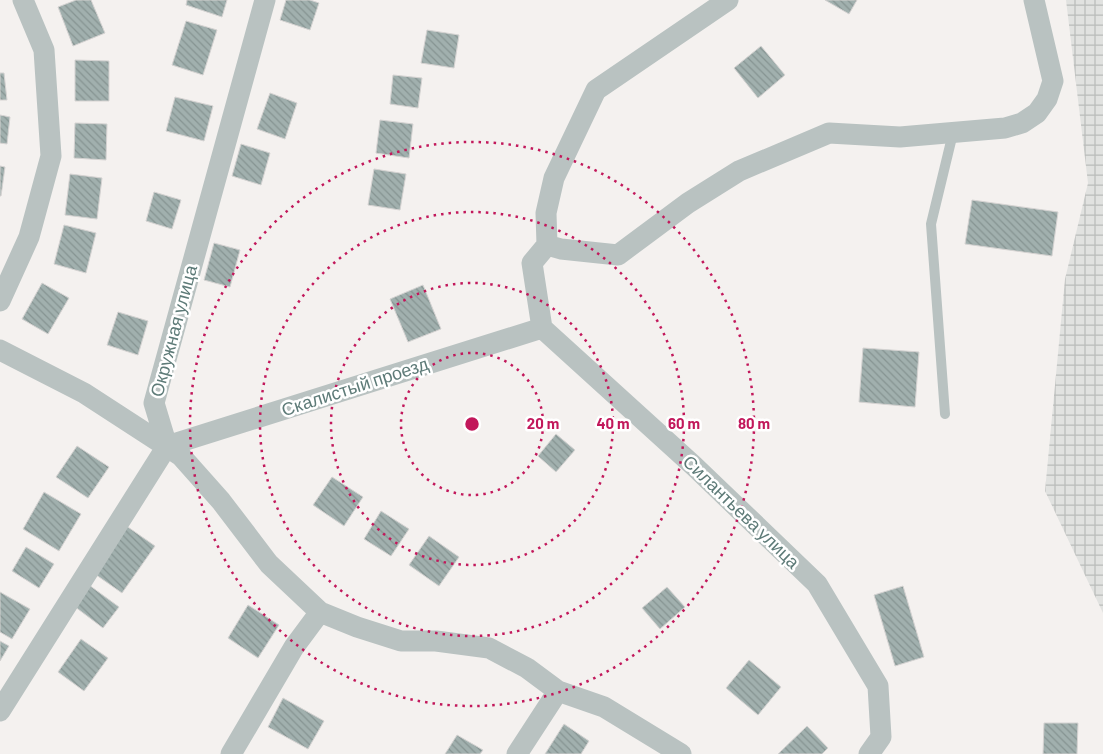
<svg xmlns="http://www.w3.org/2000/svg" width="1103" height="754" font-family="Barlow,sans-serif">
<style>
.industrial{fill:url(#industrial-grid)}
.building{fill:url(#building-back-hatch);stroke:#d5d3d2}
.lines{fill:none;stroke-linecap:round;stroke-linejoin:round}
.service{stroke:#b9c2c1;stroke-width:10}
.minor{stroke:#b9c2c1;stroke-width:21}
.ring{fill:none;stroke:#c2185b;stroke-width:2.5;stroke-dasharray:2.5 5}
.labels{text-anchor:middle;stroke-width:5;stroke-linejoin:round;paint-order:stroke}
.street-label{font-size:18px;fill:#5e7b78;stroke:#fff}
.centre{fill:#c2185b;stroke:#fff;stroke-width:2.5}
.ring-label{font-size:15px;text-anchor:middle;font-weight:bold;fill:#c2185b;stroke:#fff;stroke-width:5;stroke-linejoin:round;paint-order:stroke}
</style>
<defs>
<pattern id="industrial-grid" width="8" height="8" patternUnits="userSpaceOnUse" patternTransform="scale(1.25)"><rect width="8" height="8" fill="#e1e2e0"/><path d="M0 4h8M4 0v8" fill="none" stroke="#babcba"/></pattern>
<pattern id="building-back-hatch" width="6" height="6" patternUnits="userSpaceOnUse" patternTransform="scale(1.25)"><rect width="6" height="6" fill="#a1b0ae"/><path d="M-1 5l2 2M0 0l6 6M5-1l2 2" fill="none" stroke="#869492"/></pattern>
</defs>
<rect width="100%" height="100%" fill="#f4f1ef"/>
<!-- industrial -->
<path class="industrial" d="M1066,0h37v613l-58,-122 20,-212 23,-96z"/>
<!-- building -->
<path class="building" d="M76,0h15l14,33 -32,13 -15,-39z
M187,0h40l-5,17 -36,-12z
M286,0h24l9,3 -9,27 -30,-10z
M825,0h32l-8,14z
M186,21l31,9 -14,45 -31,-10z
M427,30l32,5 -5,33 -33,-5z
M761,46l24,29 -27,23 -24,-30z
M75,60l34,1v40h-34z
M0,73h4l3,27h-7z
M393,75l29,3 -4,30 -28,-4z
M270,93l27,10 -12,36 -28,-10z
M175,97l38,9 -9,35 -38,-10z
M0,115l10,2 -3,27 -7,-1z
M380,120l33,4 -4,34 -33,-5z
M75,123l32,1 -1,36 -32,-2z
M241,144l29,9 -9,32 -29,-9z
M0,166l5,1 -4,29h-1z
M374,169l32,5 -6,36 -32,-5z
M70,174l32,4 -5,41 -32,-4z
M154,192l27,8 -9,29 -26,-8z
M972,200l86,12 -6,44 -87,-12z
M64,225l32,8 -10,40 -32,-9z
M214,243l26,7 -10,37 -26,-7z
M42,283l27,15 -21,36 -26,-15z
M423,285l18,44 -33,13 -18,-43z
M118,312l30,9 -10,34 -31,-10z
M863,348l56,4 -4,55 -56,-5z
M556,434l19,16 -19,22 -18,-16z
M77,446l32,21 -21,31 -32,-21z
M332,477l31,20 -19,29 -31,-21z
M44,492l37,22 -22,37 -36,-22z
M381,511l28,18 -18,27 -27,-17z
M125,525l30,21 -33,47 -30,-21z
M429,536l30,21 -20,29 -30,-21z
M26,547l28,17 -15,24 -27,-17z
M89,585l30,22 -16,21 -29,-22z
M903,586l21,71 -29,9 -21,-71z
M667,587l18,20 -25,22 -18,-21z
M0,592l30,17 -18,30 -12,-7z
M248,605l31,20 -21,33 -30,-20z
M81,639l27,19 -24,33 -26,-19z
M0,641l9,5 -9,15z
M749,660l32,27 -23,28 -32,-27z
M283,698l41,23 -16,28 -40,-22z
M1044,723h34l-1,31h-34z
M564,724l25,17 -8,13h-36z
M807,726l21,22 -6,6h-44z
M457,735l26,15 -3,4h-35z"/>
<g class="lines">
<!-- service -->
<path class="service" d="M945,414l-14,-190 22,-91"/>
<!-- minor -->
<path class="minor" d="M728,0l-132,90 -42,88 -8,35 1,32 -15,18 10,65 152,138 123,118 61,102 3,51 -12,17
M547,245l14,4 57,6 70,-52 51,-32 90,-38 71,4 105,-9 17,-5 15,-10 10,-14 6,-18 -19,-81
M0,301l29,-64 22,-81 -7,-106 -21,-50
M0,350l84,43 97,63 40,45 48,63 51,48 37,15 44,14h35l53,7 38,20 31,23 46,16 77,47
M167,446l375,-118
M0,711l167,-265 -13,-43 111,-403
M231,754l63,-107 26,-35
M517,754l41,-63"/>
</g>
<!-- distance rings -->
<g class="ring">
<circle cx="472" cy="424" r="71"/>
<circle cx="472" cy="424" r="141"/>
<circle cx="472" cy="424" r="212"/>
<circle cx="472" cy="424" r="282"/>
</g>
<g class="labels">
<!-- street labels -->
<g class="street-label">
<text transform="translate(174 331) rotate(-75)" y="6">Окружная улица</text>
<text transform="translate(355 387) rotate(-18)" y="6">Скалистый проезд</text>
<text transform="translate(741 512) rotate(44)" y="6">Силантьева улица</text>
</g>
</g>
<circle cx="472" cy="424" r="8" class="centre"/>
<g class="ring-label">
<text x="543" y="429">20 m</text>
<text x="613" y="429">40 m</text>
<text x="684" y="429">60 m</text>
<text x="754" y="429">80 m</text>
</g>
</svg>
